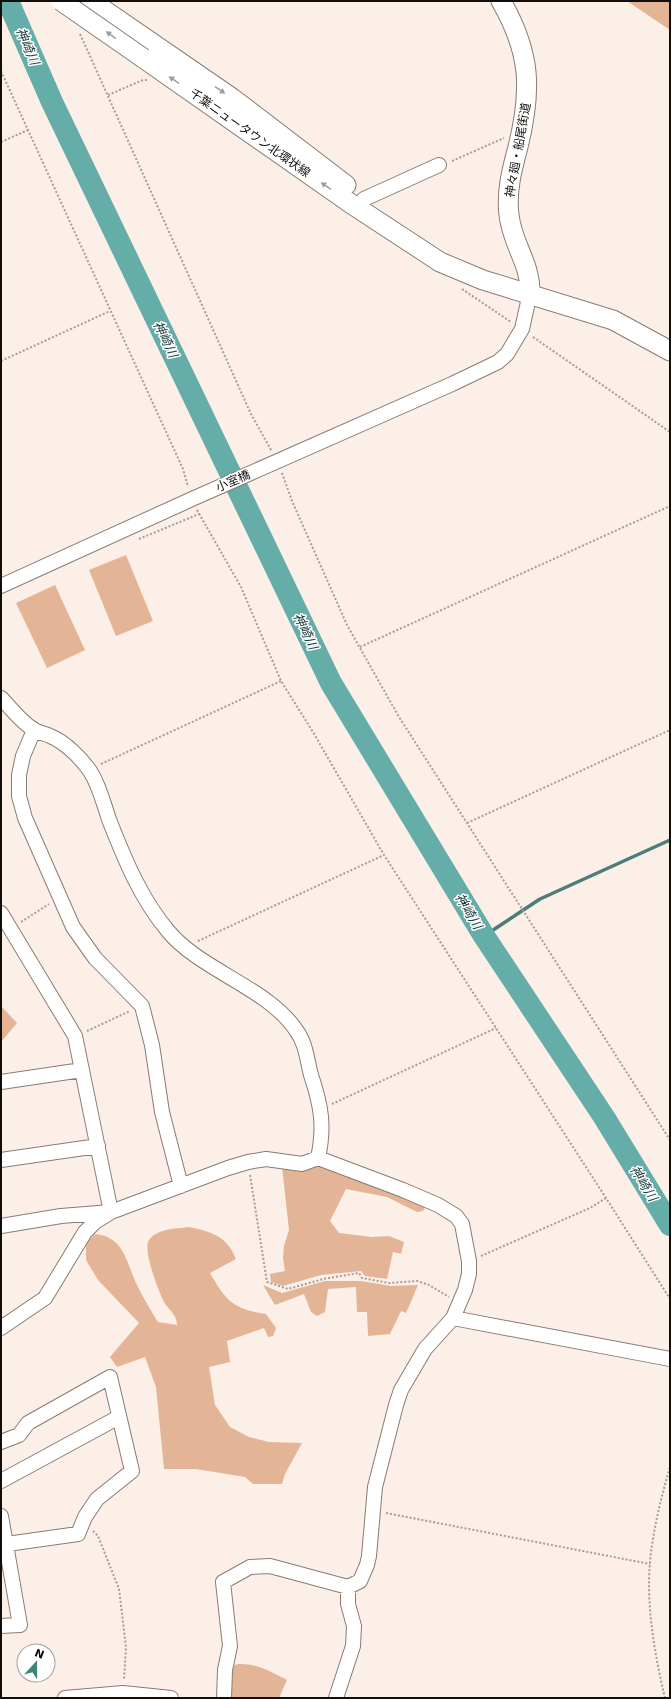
<svg xmlns="http://www.w3.org/2000/svg" width="671" height="1699" font-family="'DejaVu Sans','Noto Sans JP',sans-serif">
<style>
.green{fill:#e3b495}
.lines{fill:none;stroke-linecap:round;stroke-linejoin:round}
.stream{stroke:#4c7d79;stroke-width:3.5}
.river{stroke:#65ada8;stroke-width:22}
.street-casing{stroke:#877c75;stroke-width:16}
.secondary-casing{stroke:#877c75;stroke-width:21}
.path{stroke:#a69d97;stroke-width:2;stroke-dasharray:2 2;stroke-linecap:butt}
.street{stroke:#fff;stroke-width:14}
.secondary{stroke:#fff;stroke-width:19}
.secondary-bridge-casing{stroke:#877c75;stroke-width:21;stroke-linecap:butt}
.secondary-bridge{stroke:#fff;stroke-width:19}
.oneway{fill:#a09e9d}
.labels{text-anchor:middle;stroke-width:3;stroke-linejoin:round;paint-order:stroke}
.street-label{font-size:12px;fill:#110d0b;stroke:#fff}
.water-label{font-size:13px;font-style:italic;fill:#143735;stroke:#fff}
</style>
<rect width="100%" height="100%" fill="#fbefe7"/>
<!-- green -->
<path class="green" d="M627,1h43v29z
M126,555l27,66 -37,15 -27,-66z
M55,585l30,65 -38,18 -31,-65z
M1,1006l16,17 -16,19z
M318,1165l110,37 -5,9 -6,1 -30,-15 -41,-8 -16,32 9,12 33,4 17,-1 15,6 -3,12 -8,-2 -6,27 -22,-3 -4,-5 -40,4 -38,11 -12,-4 -1,-8 15,-3 -2,-13 1,-12 5,-16 -7,-64z
M189,1227c23,5 38,9 47,32l-26,14c16,28 23,36 56,41l10,14 -3,8 -5,1 -4,-9 -37,13 3,21 -21,5 6,38 15,22 19,10 20,5 33,1 -17,31 -3,10h-29l-8,-7 -49,-8h-32l-8,-82 -11,-30 -28,10 -7,-10 29,-34 -41,-43 -12,-20v-17l9,-9c29,3 31,27 41,49 6,13 14,26 22,39l19,3c0,-10 -8,-15 -13,-23 -5,-10 -22,-53 -15,-62 9,-12 27,-11 40,-13z
M325,1281h36l30,5 27,-1 -12,28 -5,-2 -11,23 -22,2 -1,-24h-10l-1,-25 -28,2 -3,23 -8,4 -6,-4 -7,-18 -29,11 -12,-20 19,8z
M238,1664c19,-1 33,8 49,16l-8,18h-48l-1,-31z"/>
<g class="lines">
<!-- stream -->
<path class="stream" d="M484,936l56,-37 130,-59"/>
<!-- river -->
<path class="river" d="M8,1l44,101 279,581 153,253 120,181 66,108"/>
<!-- street casing -->
<g class="street-casing">
<path id="street" d="M364,199l75,-34
M1,586l191,-87 260,-115 46,-22 9,-8 15,-25 8,-36
M1,698c10,10 20,24 32,31 5,4 12,4 17,7 15,6 31,22 40,35 10,15 14,35 20,51 15,38 31,77 58,109 32,39 100,57 128,99 10,13 11,30 15,45 10,30 14,51 7,83
M34,730l-11,26 -4,19v21l6,22 48,109 22,31 47,48 10,39 10,67 19,74
M1,913l74,123 36,176 -50,4 -60,10
M1,1082l81,-12
M1,1160l97,-14
M453,1318l217,41
M1,1328l44,-30 40,-66 10,-10 16,-10 117,-44 20,-6 18,-3 36,5 16,-6 85,32 35,15 18,11 6,8 7,37v13l-4,16 -12,28 -28,31 -24,41 -5,15 -21,82 -6,69 -2,9 -7,16 -12,6v17l6,22 -1,20 -17,52
M1,1442l18,-7 9,-12 82,-46 22,94 -35,28 -12,18 -7,17 -71,10
M1,1481l118,-64
M1,1516l19,109 -19,1
M65,1698l58,-5 48,5
M224,1698l1,-28 5,-24 -7,-64 27,-15 20,-1 78,21"/>
</g>
<!-- secondary casing -->
<g class="secondary-casing">
<path id="secondary" d="M91,1l141,97 114,87
M501,1c30,52 31,89 17,146 -6,22 -12,45 -9,68 3,29 22,49 21,78
M143,58l207,145 90,59 43,18 130,40 57,31"/>
</g>
<!-- path -->
<path class="path" d="M80,34l171,380 20,36
M1,71l182,398 5,18
M108,95l35,-15h5
M1,142l27,-12
M452,161l52,-23
M462,289l49,33
M533,337l137,95
M1,361l109,-50
M282,473l10,28 55,124 52,92 271,423
M197,510l44,77 40,94 32,51 71,123 222,343 64,101
M139,539l60,-25
M360,647l310,-141
M101,764l180,-83
M467,823l203,-93
M21,922l28,-18
M198,941l186,-86
M87,1031l43,-20
M332,1104l164,-76
M250,1175l17,107 21,7 35,-10 36,-6 3,5 27,5 28,-2 12,4 20,12
M481,1256l109,-48 16,-10
M386,1513l264,51
M93,1531l5,5 21,53 7,58 -2,33
M665,1698c-10,-42 -19,-92 -15,-136 3,-32 11,-64 20,-95"/>
<!-- street -->
<use href="#street" class="street"/>
<!-- secondary -->
<use href="#secondary" class="secondary"/>
<!-- secondary-bridge casing -->
<g class="secondary-bridge-casing">
<path id="secondary-bridge" d="M61,1l82,57"/>
</g>
<!-- secondary-bridge -->
<use href="#secondary-bridge" class="secondary-bridge"/>
</g>
<!-- one-way arrows -->
<defs><path id="oneway-solid" d="M-6-.8H1V-3.2L6.5 0L1 3.2V.8H-6Z"/></defs>
<g class="oneway">
<use href="#oneway-solid" transform="translate(111 35) rotate(-144)"/>
<use href="#oneway-solid" transform="translate(174 80) rotate(-145)"/>
<use href="#oneway-solid" transform="translate(220 90) rotate(35)"/>
<use href="#oneway-solid" transform="translate(326 186) rotate(-145)"/>
</g>
<g class="labels">
<!-- street labels -->
<g class="street-label">
<text transform="translate(250 133) rotate(35)" y="4">千葉ニュータウン北環状線</text>
<text transform="translate(518 150) rotate(-80)" y="4">神々廻・船尾街道</text>
<text transform="translate(233 481) rotate(-23)" y="4">小室橋</text>
</g>
<!-- water labels -->
<g class="water-label">
<text transform="translate(28 46) rotate(67)" y="5">神崎川</text>
<text transform="translate(166 339) rotate(64)" y="5">神崎川</text>
<text transform="translate(306 631) rotate(64)" y="5">神崎川</text>
<text transform="translate(469 911) rotate(59)" y="5">神崎川</text>
<text transform="translate(644 1183) rotate(58)" y="5">神崎川</text>
</g>
</g>
<!-- border -->
<rect width="671" height="1699" fill="none" stroke="#110d0b" stroke-width="4"/>
<!-- north arrow -->
<g transform="translate(36 1663) rotate(21)"><circle r="19" fill="#ffffff" stroke="#a09e9d"/>
<path d="M0-3L7 15L0 10L-7 15Z" fill="#3d847f"/>
<text y="-6" font-size="11" font-weight="bold" text-anchor="middle" fill="#110d0b">N</text>
</g>
</svg>
